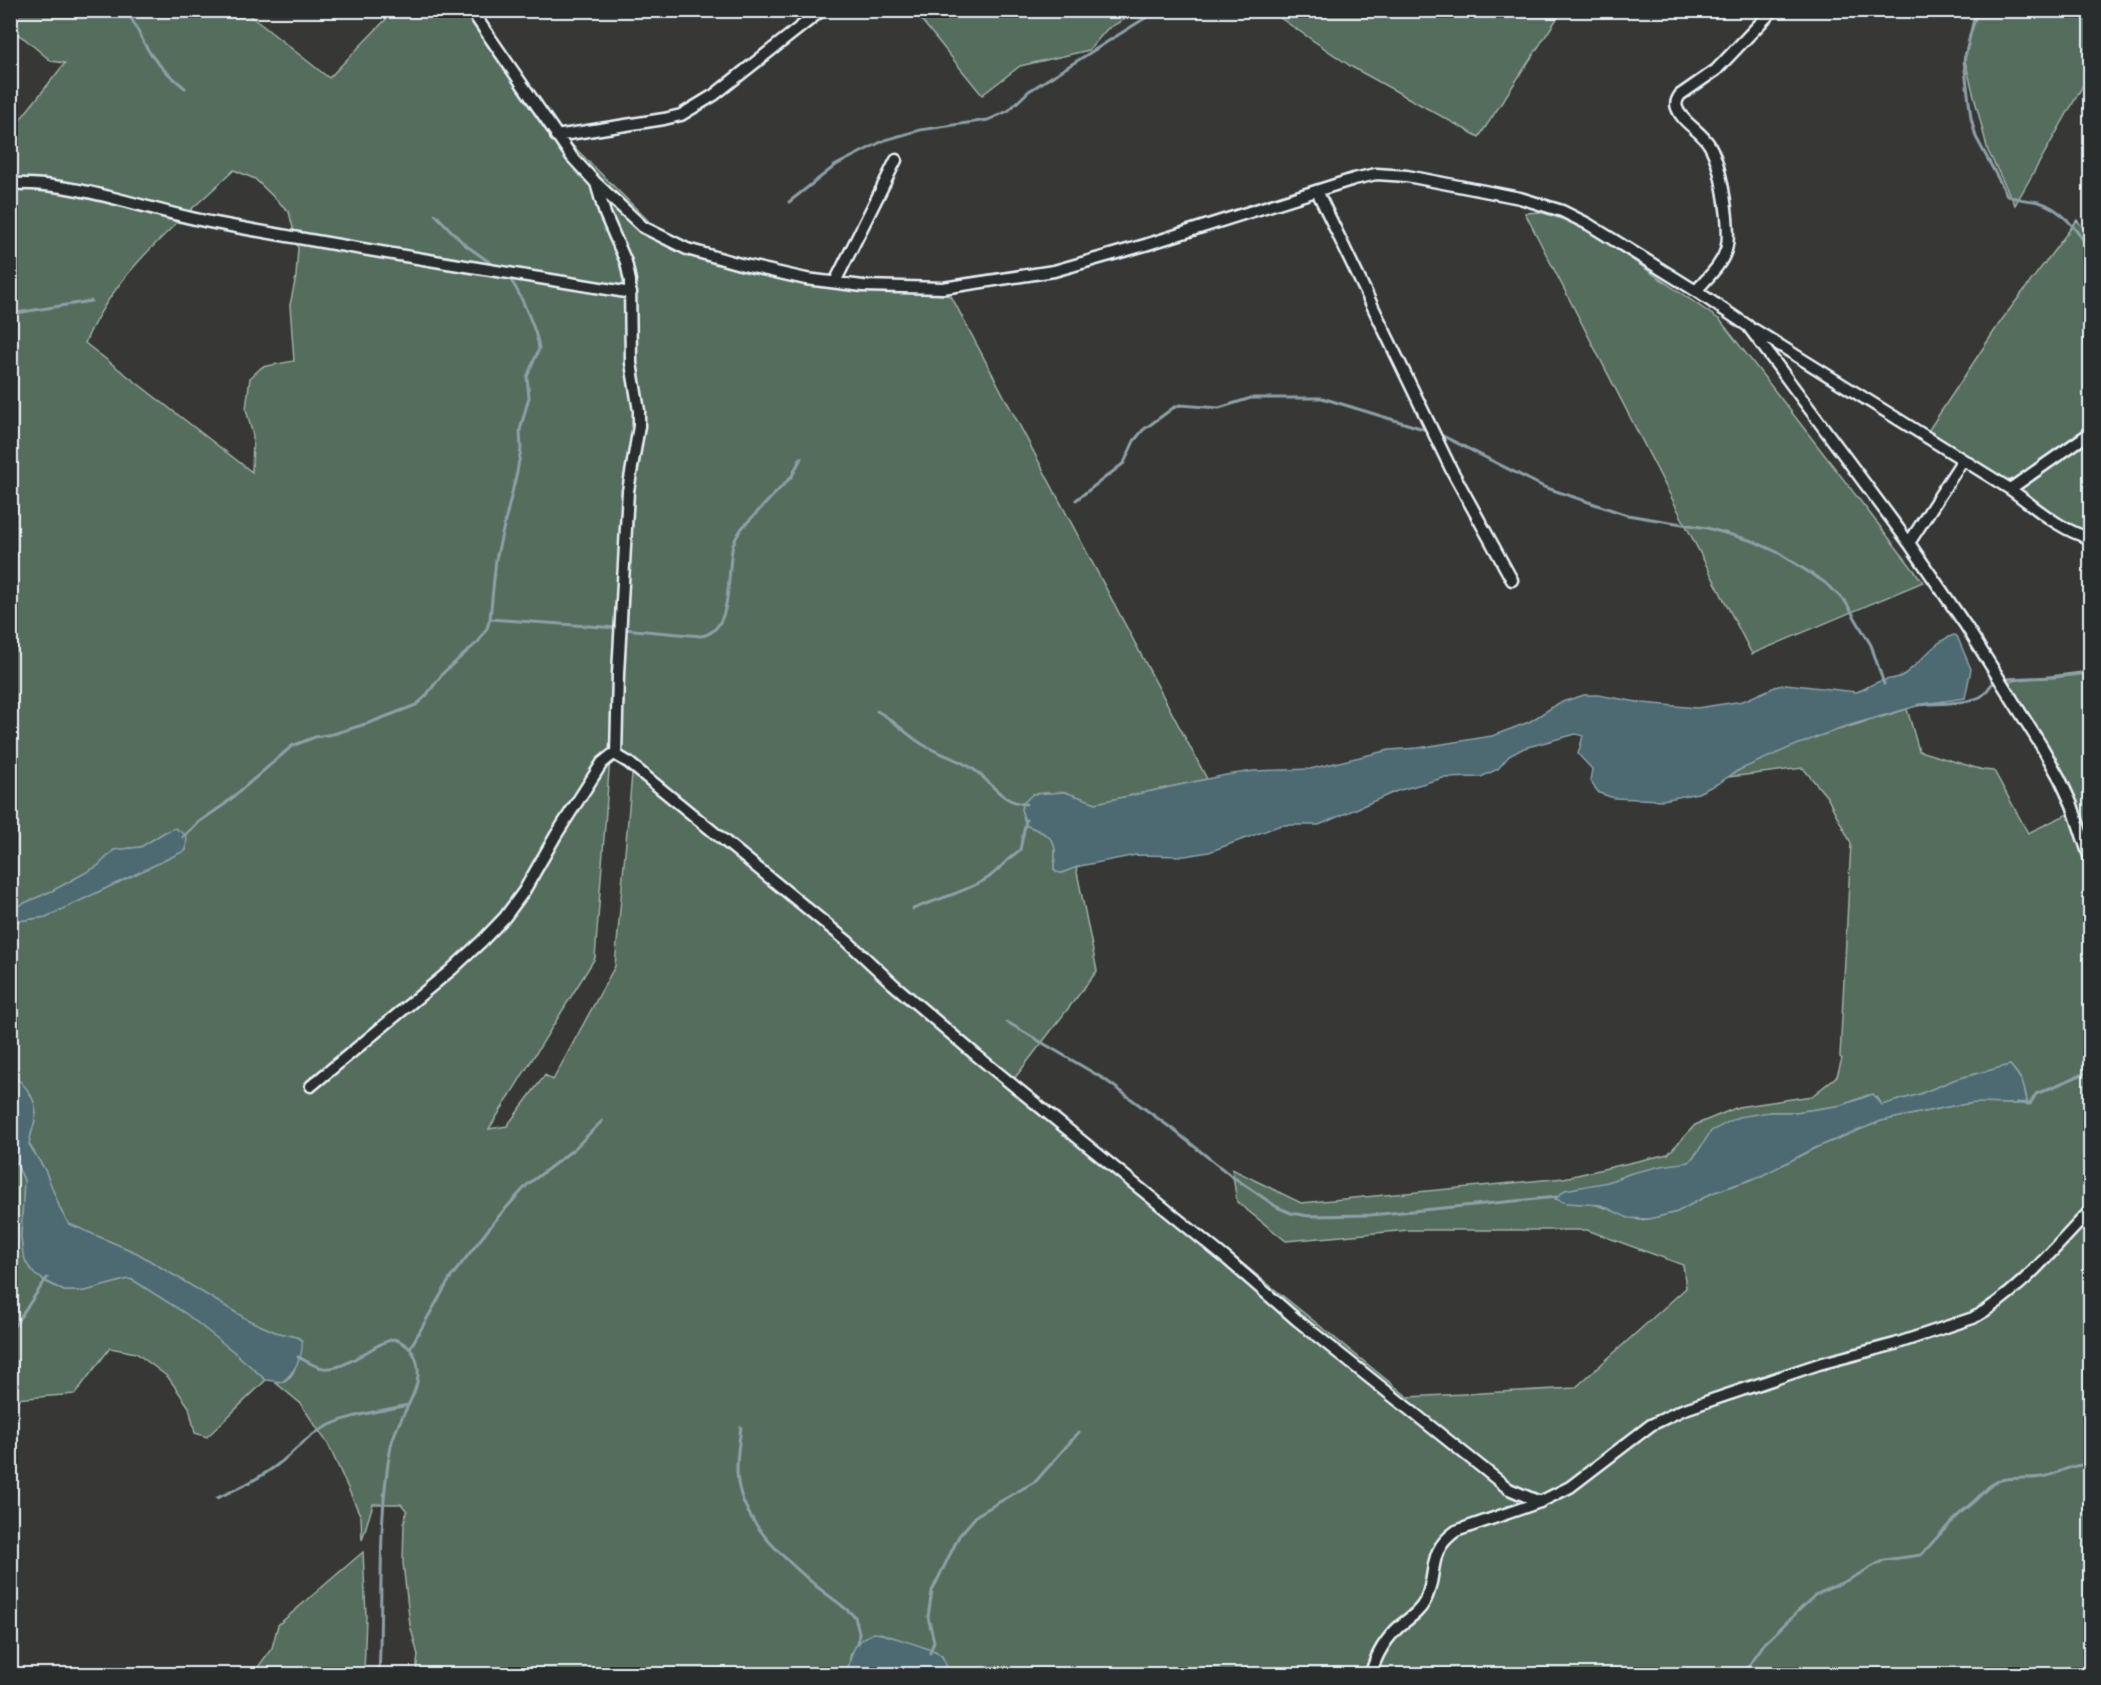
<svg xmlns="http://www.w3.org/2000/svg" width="2101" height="1685" font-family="'Gochi Hand',sans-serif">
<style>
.green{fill:#556d5b;stroke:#9eafaa;stroke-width:1.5;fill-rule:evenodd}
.water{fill:#4e6a73;stroke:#8ca0a8;stroke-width:1.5}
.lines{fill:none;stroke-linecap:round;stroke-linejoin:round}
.stream{stroke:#8ca0a8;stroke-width:3}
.minor-casing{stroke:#e8f1f8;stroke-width:15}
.minor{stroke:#2a2d2e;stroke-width:10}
</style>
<rect width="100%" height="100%" fill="#373836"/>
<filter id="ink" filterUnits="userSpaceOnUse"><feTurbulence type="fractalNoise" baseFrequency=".0167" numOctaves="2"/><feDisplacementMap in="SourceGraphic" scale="12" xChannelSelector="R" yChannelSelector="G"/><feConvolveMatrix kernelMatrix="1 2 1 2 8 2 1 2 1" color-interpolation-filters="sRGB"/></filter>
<g filter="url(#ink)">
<!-- green -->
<path class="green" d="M11,11h233l85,67 65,-67h79l99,134 105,104 92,24 182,23 256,483 -111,24 -31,-11 -32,2 -12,15 5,16c12,6 27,9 29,24 1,6 -1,13 -1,20l2,3 6,1 14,-6 21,104 -83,108 394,318 167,-9 111,-100 -3,-23 -96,-35h-178l-123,11 -49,-39 -5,-33 69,34 263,-25 104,-24 27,-29 43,-18 74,-11 25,-20 5,-17 -2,-2 11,-214 -24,-46 -24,-29 -75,9c51,-34 121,-49 179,-68l12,42 64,19 11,1 34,62 42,-20 -30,-71 -37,-60 87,-11v1003h-1141l-7,-18 -7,-5 -55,-18 -29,20 -4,21h-431l2,-19 -8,-30 -7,-62 1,-40 3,-12 -6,-7h-28l-11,36 -1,-23 -33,-73 -28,-41 -24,-20c24,-2 21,-29 21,-46l-22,-5 -27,-12 -111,-67 -68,-29 -8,-13 -16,-41 -16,-26c1,-8 4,-16 6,-24 4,-19 -10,-36 -24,-46v-152l35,-5 140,-67 -21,-18 -24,15 -27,3 -16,16 -44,24 -43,19v-778l54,-68 -14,-2 -26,-22 -14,-9zM234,170l21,9 34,33 9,36 -2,29 -6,28 4,56 -32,6 -12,11 -4,31 7,27 -1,36 -167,-129c29,-71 95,-122 149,-173zM610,757l22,17 -17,192 -62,114 -8,-5 -38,51 -18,3 106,-171zM2010,1065c12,13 15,20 17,37l-11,2 -41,-1 -23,3 -71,15 -66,27 -54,28 -49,17 -35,19 -28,7 -10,1 -45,-16 -28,-1 42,-21 24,-9 57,-11 14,-17 67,-33h26l47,-7 25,-10 9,2 5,8 38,-11 36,-15z
M914,11h225l-32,18 -18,21 -69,16 -38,29z
M1270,11h292l-83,126 -127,-70z
M1978,11h112v62l-75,132 -27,-54 -24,-94z
M1540,212l43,14 137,94 203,262 -171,72 -227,-441z
M2077,220l13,17v302l-164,-105 75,-113z
M11,1152l13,28 -3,57 2,17 4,10 17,17 20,10h21l43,-12 5,1 52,33 48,38 33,29 -59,57 -12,-4 -6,-26 -21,-30 -32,-24 -26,-5 -35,46 -60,5 -4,-7z
M363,1552l3,64 -2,58h-111l19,-26 6,-23z"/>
<!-- water -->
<path class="water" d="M1954,635l3,1 14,33 -6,29 -41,6 -84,24 -51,20 -52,23 -18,12 -21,10 -35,7 -49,-2 -15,-5 -9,-12 2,-12 -14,-15 5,-18 -7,-2 -52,14 -15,8 -11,13 -17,8 -38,1 -46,13 -78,34h-38l-72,27 -24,4 -49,-1 -56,11 -19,7 -5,-1 -2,-3c0,-7 2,-13 1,-20 -2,-15 -17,-18 -29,-24l-5,-16 2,-6 10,-9 32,-2 31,11 130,-28 28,-4 56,-2 79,-19 29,-2 74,-12 37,-14 30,-19 25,-8h14l45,8 54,5 46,-7 32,-14 11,-3 70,8c9,-2 16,-9 25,-11 8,-3 14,-1 22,-6 19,-12 29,-33 51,-40z
M175,828l12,8 -1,14 -140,67 -35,5v-13l43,-19 44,-24 16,-16 27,-3 24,-15z
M2010,1065c12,14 14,19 17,37l-11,2 -41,-1 -23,3 -71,15 -66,27 -54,28 -49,17 -35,19 -28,7 -21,-1 -27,-13 -35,-2 -11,-4 10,-9 43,-8 24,-9 29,-7 28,-4 8,-9 14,-22 27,-14 32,-5h26l47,-7 30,-11 9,11 38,-11 36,-15z
M11,1074c14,10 28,27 24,46 -2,8 -5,16 -6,24l16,26 16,41 8,13 68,29 111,67 27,12 22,5 5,3c2,16 -8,33 -20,42l-16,-2 -33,-29 -48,-38 -52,-33 -5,-1 -43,12h-21l-29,-16 -8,-11 -4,-10 -2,-17 3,-57 -13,-29z
M873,1633c9,0 65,17 69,24 3,5 6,12 7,17h-102c5,-22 4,-30 26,-41z"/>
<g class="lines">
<!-- stream -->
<path class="stream" d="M126,10c10,14 15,30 24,43 9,14 22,24 35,35
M1976,10l-12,51 7,57 5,19 31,58c10,5 21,5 32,7 24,7 38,29 51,48
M789,202l47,-37 49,-25 35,-10 68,-10 20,-9 21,-20 129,-81
M435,214l29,30 31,22
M10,314l81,-13
M1439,434l105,53 83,28 80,13 46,13 26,12 45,29 21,19 26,44 13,39
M1076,500l48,-37 10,-22 9,-11 30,-22 7,-3 39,3 32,-10h71l108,33
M490,619l127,9
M623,629l78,7c34,-5 25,-65 32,-91 2,-6 5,-11 9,-17l50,-52 9,-18
M2003,679l51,-2 36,-4
M1918,705c18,-2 47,-1 62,-8 8,-4 9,-13 17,-17
M877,711c17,9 29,23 45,33 16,10 35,14 51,25 18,12 28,34 53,35
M183,837l16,-15 26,-18 67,-58 23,-9 18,-3 36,-11 47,-18 9,-8 19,-25 35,-31 8,-13 3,-9 6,-60 21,-87 4,-23 -1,-19 9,-33 -2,-20 12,-28c-1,-15 -21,-63 -32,-73
M913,909c24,-10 53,-17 75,-31 12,-9 20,-20 32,-28l6,-30
M1007,1022l97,57 71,52 55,44 47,32 14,6 18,3 62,-1 186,-18
M2017,1103l13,1 6,-10 54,-23
M10,1332l37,-54
M410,1348l41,-71 47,-60 29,-32 47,-36 28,-28
M298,1357c7,3 14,8 21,10 24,8 53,-24 75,-28 15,5 23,14 24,30 2,27 -22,50 -27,77 -14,73 -8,154 -12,228
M741,1427c-2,18 -6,37 -3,55 6,42 47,77 77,103 13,11 28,20 40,32l4,15 -1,12
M217,1498c22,-10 44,-20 64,-36 14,-11 26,-26 43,-34 23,-13 58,-17 84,-23
M930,1653l4,-12 -6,-24 4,-26 27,-55 18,-21 59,-34 43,-49
M1745,1674v-3l19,-27 51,-49 35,-16 34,-19 37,-5c17,-18 32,-37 51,-52 10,-8 16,-19 29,-23 15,-4 31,0 46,-4 17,-5 24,-12 43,-11"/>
<!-- minor casing -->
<g class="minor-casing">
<path id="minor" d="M471,10l101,147 24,26 47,44 44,22 53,15 66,15 57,7 80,2 111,-17 91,-26 209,-66 22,-5 31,2 113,22 42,13 26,13 108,67 52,35 161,217 57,83 76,121 18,32 12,26 18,54
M556,136l108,-17 17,-4 33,-20 108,-85
M596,183l9,31 21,48 4,19 1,82 8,48v15l-11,65 -10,183 -2,81
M10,184c70,-3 137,27 205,39 138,26 278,47 416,70
M1317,191l134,278 61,111
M835,282l61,-122
M1696,291c11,-13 25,-25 30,-41 6,-21 -5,-85 -16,-104 -8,-15 -28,-23 -33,-38 -2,-5 0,-9 3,-13l36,-25 57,-60
M1755,330l255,159 80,-56
M2010,489c25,18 51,42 80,49
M1909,543l53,-82
M311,1086l140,-116 31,-29 23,-24 19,-26 32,-56 46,-72 10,-8h4l12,7 219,179 46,43 83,71 252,205 69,60 212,169 31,13
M1371,1674c5,-20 15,-36 31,-50 9,-7 18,-13 23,-23 14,-28 0,-48 31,-70l84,-29 30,-15 81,-62 31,-15 137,-46 76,-20 78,-26c46,-25 81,-70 117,-107"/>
</g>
<!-- minor -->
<use href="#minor" class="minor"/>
</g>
</g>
<!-- margin -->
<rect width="2101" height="1685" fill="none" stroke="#2a2d2e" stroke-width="36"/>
<rect x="18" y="18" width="2065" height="1649" fill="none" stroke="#e8f1f8" stroke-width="2" filter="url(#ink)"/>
</svg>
